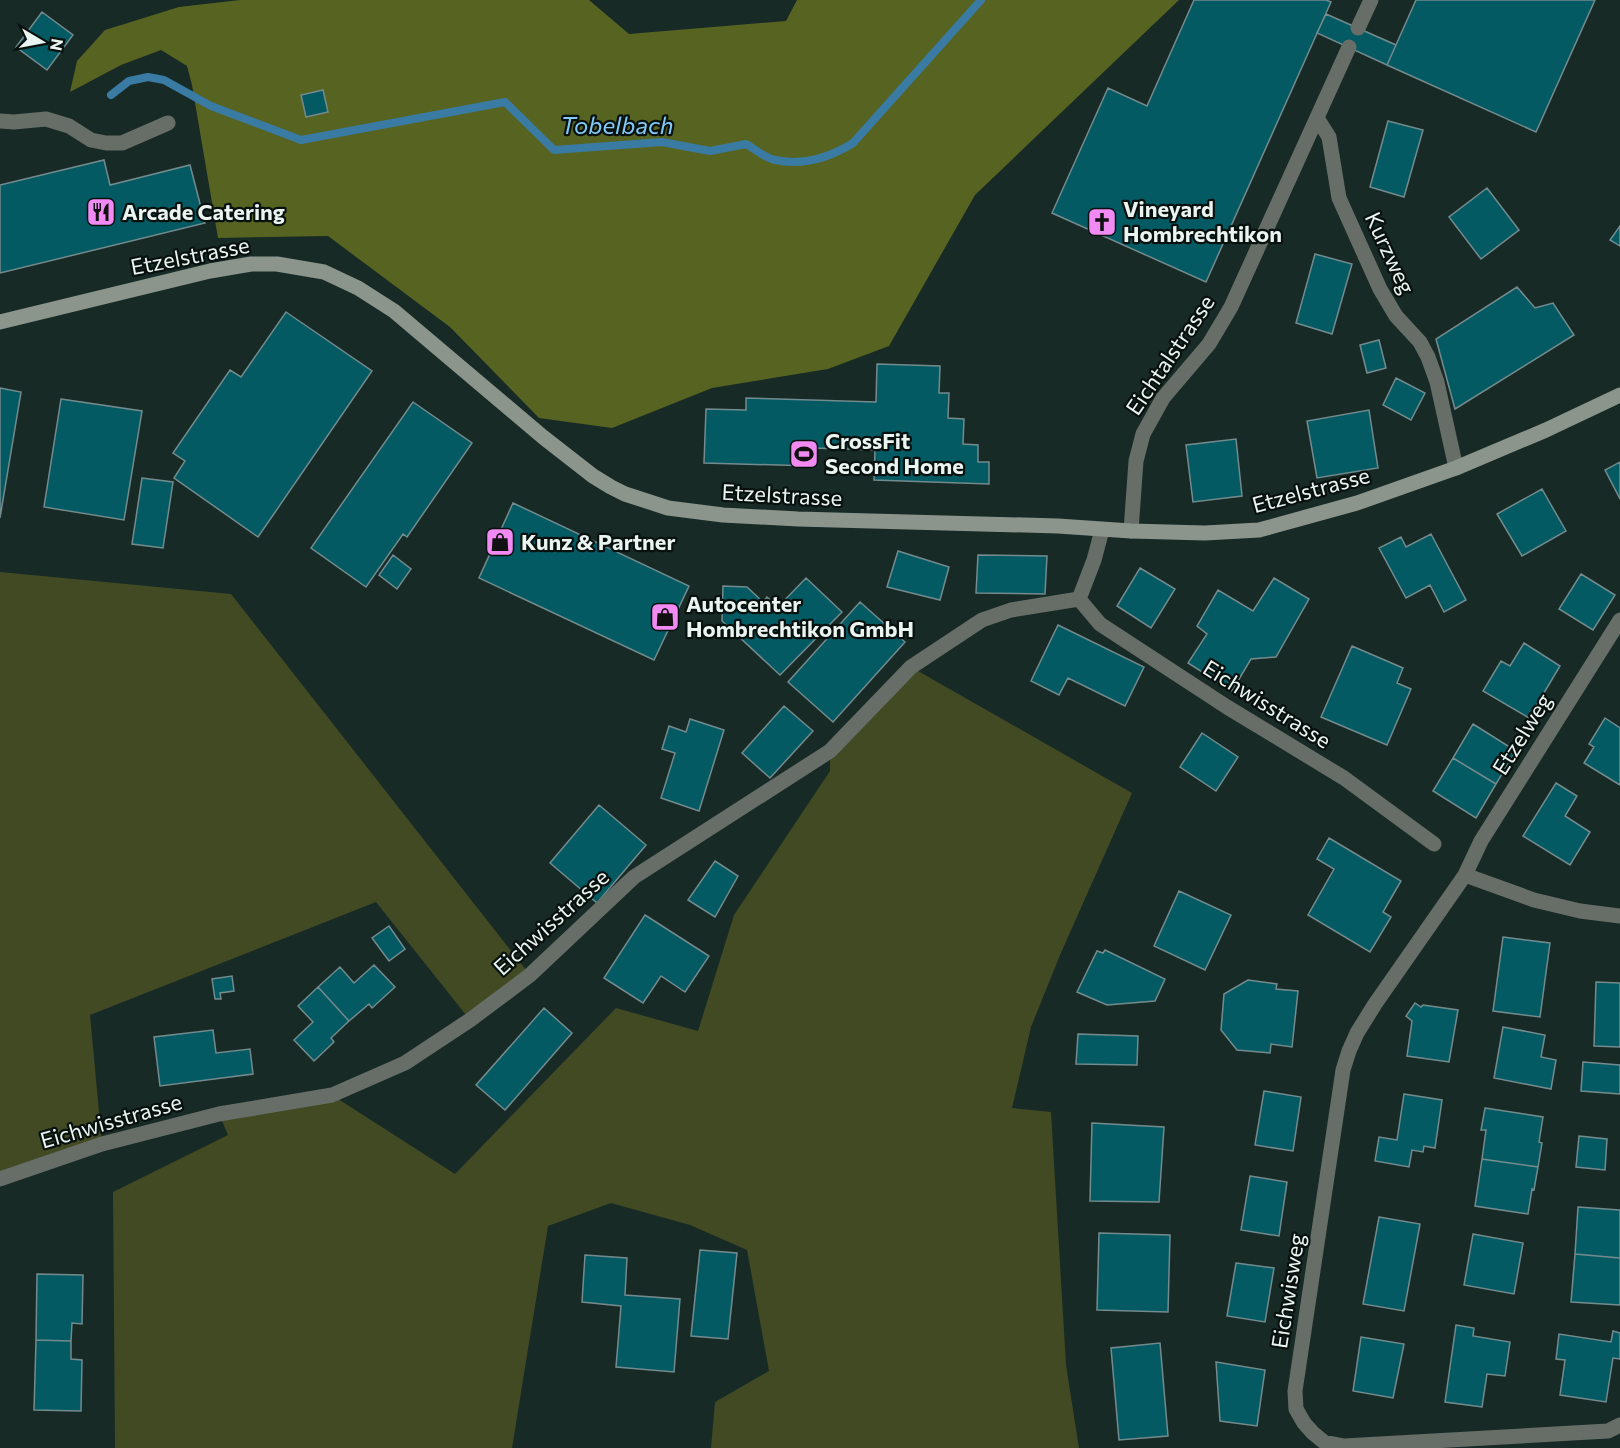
<svg xmlns="http://www.w3.org/2000/svg" width="1620" height="1448" font-family="Commissioner,sans-serif">
<style>
.green{fill:#424a24}
.forest{fill:#576321}
.lines{fill:none;stroke-linecap:round;stroke-linejoin:round}
.stream{stroke:#397ba3;stroke-width:8}
.building{fill:#035a63;stroke:#748b8e;stroke-width:1.5}
.street{stroke:#676d67;stroke-width:15}
.secondary{stroke:#8b958c;stroke-width:15}
.labels{text-anchor:middle;stroke-width:4.5;stroke-linejoin:round;paint-order:stroke}
.poi-label{font-size:22px;font-weight:bold;fill:#eaf5f2;stroke:#09110f;text-anchor:start}
.street-label{font-size:22px;fill:#eaf5f2;stroke:#09110f}
.water-label{font-size:24px;font-style:italic;fill:#83caf8;stroke:#09110f}
</style>
<rect width="100%" height="100%" fill="#172a26"/>
<!-- green -->
<path class="green" d="M0,572l231,22 299,381 -60,45 -94,-118 -286,113 12,129 -102,27z
M911,667l221,126 -72,162 -29,72 -19,81 39,4 15,253 13,83h-368l4,-46 54,-31 -22,-121 -57,-25 -79,-22 -63,23 -36,222h-397l-2,-256 115,-57 -9,-21 113,-19 123,79 161,-166 82,23 36,-116 96,-144v-20z"/>
<!-- forest -->
<path class="forest" d="M240,0h349l40,34 157,-13 11,-21h382l-204,195 -86,151 -61,23 -116,19 -100,40 -73,-10 -89,-91 -122,-91 -110,2 -26,-153 -5,-19 -26,-16 -40,15 -51,27 7,-31 28,-31 74,-23z"/>
<g class="lines">
<!-- stream -->
<path class="stream" d="M111,95l18,-14 19,-4 16,3 47,26 90,34 204,-38 49,48 108,-8 48,9 36,-7c9,5 19,14 29,16 29,6 54,-2 78,-17l128,-143"/>
</g>
<!-- building -->
<path class="building" d="M1194,0h132l5,2 -125,280 -154,-69 56,-125 39,18z
M1416,0h179l-59,132 -149,-67z
M42,12l31,23 -26,35 -31,-23z
M1326,14l70,31 -9,20 -70,-32z
M323,90l5,22 -22,5 -5,-22z
M1388,121l35,9 -19,67 -34,-10z
M104,160l6,25 80,-20 15,58 -205,50v-88z
M1487,188l32,42 -38,29 -32,-42z
M1620,226v20l-10,-6z
M1315,254l37,10 -20,70 -36,-11z
M1517,287l18,21 18,-5 21,32 -119,74 -19,-70z
M286,312l86,59 -114,166 -84,-59 11,-17 -12,-8 57,-83 11,7z
M1379,340l7,28 -19,5 -7,-28z
M877,364l63,2 -1,27h10l-1,25 16,1 -1,25 15,1v17h11v22l-115,-4 1,-30 -62,-2 -1,18 -108,-3 2,-54 40,1v-12l130,4z
M1396,378l29,15 -14,27 -28,-15z
M0,388l21,4 -21,126z
M61,399l81,12 -18,109 -80,-13z
M413,402l59,41 -65,94 -4,-3 -37,53 -55,-39z
M1369,410l9,58 -61,10 -10,-57z
M1236,439l6,57 -49,6 -7,-57z
M1620,462v37l-15,-29z
M142,478l31,4 -10,66 -31,-4z
M1542,489l24,42 -44,25 -25,-42z
M513,503l176,83 -35,74 -175,-82z
M1431,534l35,66 -22,12 -14,-27 -24,13 -27,-50 22,-11 5,10z
M898,551l51,16 -9,33 -53,-13z
M393,555l18,14 -14,20 -18,-14z
M978,555l69,1 -2,38 -69,-1z
M1140,568l35,21 -24,39 -34,-22z
M1581,574l34,21 -22,35 -34,-21z
M806,578l36,34 -62,63 -58,-54 1,-35 24,1 16,15 4,-5 11,10z
M1274,578l35,21 -33,58 -25,2 -19,32 -44,-28 19,-29 -10,-8 21,-36 35,21z
M860,602l45,40 -72,80 -45,-40z
M1058,625l86,42 -19,39 -57,-28 -9,17 -28,-14z
M1524,643l36,23 -31,52 -46,-27 18,-30 9,5z
M1352,646l51,22 -6,15 14,6 -24,56 -66,-28z
M784,706l29,25 -43,47 -28,-25z
M1605,718l15,10v57l-36,-22 10,-16 -5,-3z
M690,719l34,11 -25,81 -38,-13 14,-45 -13,-4 7,-23 17,6z
M1473,724l43,27 -20,33 -43,-26z
M1202,733l36,24 -22,34 -36,-24z
M1453,758l43,26 -20,34 -43,-27z
M1556,783l21,13 -12,20 25,16 -20,33 -47,-29z
M599,805l47,40 -49,58 -47,-40z
M1329,838l72,43 -18,31 8,5 -21,35 -62,-37 26,-46 -17,-10z
M715,861l23,15 -23,41 -27,-17z
M1179,891l52,24 -26,55 -51,-24z
M645,915l64,41 -24,36 -24,-16 -18,27 -39,-25z
M389,926l16,23 -16,12 -17,-23z
M1503,937l47,6 -10,74 -47,-6z
M1105,950l60,29 -10,22 -48,4 -30,-13 20,-41 6,2z
M374,965l21,22 -23,21 -3,-4 -20,17 -31,-34 22,-20 14,16z
M232,976l2,15 -14,2 1,6h-6l-3,-20z
M1248,980l29,4 -1,5 22,2 -6,56 -21,-3 -1,9 -33,-3 -16,-20 3,-36z
M1596,982l24,1v64l-26,-1z
M318,987l31,34 -18,17 3,4 -20,19 -20,-21 19,-18 -15,-16z
M1415,1003l6,4 2,-2 35,5 -9,52 -42,-6 5,-35 -6,-5z
M544,1008l28,25 -67,77 -29,-25z
M1503,1027l42,8 -4,22 15,3 -5,29 -57,-11z
M213,1030l3,23 34,-4 3,25 -93,12 -6,-49z
M1078,1034l60,2 -1,29 -61,-1z
M1583,1062l37,3v29l-39,-3z
M1264,1091l37,6 -8,54 -38,-6z
M1404,1094l38,6 -7,48 -11,-2 -1,6 -11,-2 -3,17 -34,-6 4,-24 18,3z
M1485,1108l58,9 -4,25 3,1 -4,24 -56,-8 4,-29h-5z
M1092,1123l72,4 -5,75 -69,-1z
M1579,1136l28,3 -2,31 -29,-3z
M1482,1159l56,8 -4,23 -2,-1 -4,25 -53,-8z
M1250,1176l37,6 -8,54 -38,-6z
M1578,1207l42,3v48l-45,-4z
M1379,1217l41,7 -16,87 -41,-7z
M1099,1233l71,2 -2,77 -71,-2z
M1473,1234l50,9 -9,51 -50,-9z
M700,1250l37,3 -9,86 -37,-3z
M1575,1254l45,4v47l-49,-3z
M585,1255l42,3 -2,37 55,4 -6,73 -58,-5 5,-61 -39,-4z
M1236,1263l38,5 -9,54 -38,-6z
M37,1274l46,1 -1,49 -10,-1 -1,18 -35,-1z
M1456,1325l18,3 -1,8 37,6 -5,34 -18,-2 -5,33 -37,-5z
M1613,1331l7,2v26l-7,-1 -7,44 -46,-7 5,-35 -9,-1 3,-25 52,8z
M1361,1337l43,7 -11,54 -40,-7z
M36,1340l35,1v18l11,1 -1,51 -47,-1z
M1160,1343l8,93 -49,4 -8,-92z
M1216,1362l49,8 -8,56 -37,-5z"/>
<g class="lines">
<!-- street -->
<path class="street" d="M1358,28l13,-28
M1317,118l12,19 10,61 41,91 16,27 24,26 8,15 9,25 19,86
M0,121l14,1 32,-3 23,7 22,14 15,3h16l46,-20
M1131,531l5,-70 7,-27 20,-36 46,-54 22,-37 118,-260
M1079,599l21,25 127,83 117,71 90,66
M1079,599l15,-39 8,-30
M1620,620l-139,221 -16,34 -90,129 -18,29 -8,18 -6,19 -48,321 1,18 8,14 9,10 11,9 20,4 264,-15 12,-6
M1465,875l69,25 46,11 40,5
M0,1179l102,-35 117,-30 113,-19 73,-32 65,-43 60,-45 104,-98 196,-126 81,-84 71,-47 29,-10 68,-11"/>
<!-- secondary -->
<path class="secondary" d="M0,322l210,-51 41,-7h26l47,8 34,16 36,23 149,126 50,39 18,11 14,7 43,14 55,7 75,4 260,7 73,5 74,2 54,-3 98,-27 99,-35 90,-38 74,-35"/>
</g>
<!-- icons -->
<defs>
<g id="restaurant-square" transform="scale(1.5)"><rect x="-9" y="-9" width="18" height="18" rx="4" fill="#f28af3" stroke="#09110f"/><path d="M-5-6h1v4h1v-4h1v4h1v-4h1v5L-1.5 .5V6h-2V.5L-5-1ZM5-6V6H3V1.5H1.5Q1.5-4 5-6Z" fill="#111"/></g>
<g id="church-square" transform="scale(1.5)"><rect x="-9" y="-9" width="18" height="18" rx="4" fill="#f28af3" stroke="#09110f"/><path d="M-1.2-6h2.4v3.5h3.3v2.4h-3.3V6h-2.4V-.1h-3.3v-2.4h3.3Z" fill="#111"/></g>
<g id="stadium-square" transform="scale(1.5)"><rect x="-9" y="-9" width="18" height="18" rx="4" fill="#f28af3" stroke="#09110f"/><path d="M0-5a6.5 5 0 1 0 0 10a6.5 5 0 1 0 0-10ZM-3.5-1.8h7v3.6h-7Z" fill="#111"/></g>
<g id="shop-square" transform="scale(1.5)"><rect x="-9" y="-9" width="18" height="18" rx="4" fill="#f28af3" stroke="#09110f"/><path d="M-5-2.5h2.3a2.7 3.5 0 0 1 5.4 0H5L5.5 6h-11ZM-1.5-2.5h3a1.5 2.3 0 0 0-3 0Z" fill="#111"/></g>
</defs>
<g fill-rule="evenodd">
<use href="#restaurant-square" x="101" y="212"/>
<use href="#church-square" x="1102" y="222"/>
<use href="#stadium-square" x="804" y="454"/>
<use href="#shop-square" x="500" y="542"/>
<use href="#shop-square" x="665" y="617"/>
</g>
<g class="labels">
<!-- poi labels -->
<g class="poi-label">
<text x="1123" y="217">Vineyard<tspan x="1123" dy="25">Hombrechtikon</tspan></text>
<text x="122" y="220">Arcade Catering</text>
<text x="825" y="449">CrossFit<tspan x="825" dy="25">Second Home</tspan></text>
<text x="521" y="550">Kunz &amp; Partner</text>
<text x="686" y="612">Autocenter<tspan x="686" dy="25">Hombrechtikon GmbH</tspan></text>
</g>
<!-- street labels -->
<g class="street-label">
<text transform="translate(1390 253) rotate(65)" y="8">Kurzweg</text>
<text transform="translate(190 256) rotate(-11)" y="8">Etzelstrasse</text>
<text transform="translate(1170 355) rotate(-56)" y="8">Eichtalstrasse</text>
<text transform="translate(1311 490) rotate(-15)" y="8">Etzelstrasse</text>
<text transform="translate(782 495) rotate(3)" y="8">Etzelstrasse</text>
<text transform="translate(1267 704) rotate(32)" y="8">Eichwisstrasse</text>
<text transform="translate(1522 734) rotate(-58)" y="8">Etzelweg</text>
<text transform="translate(551 922) rotate(-42)" y="8">Eichwisstrasse</text>
<text transform="translate(111 1121) rotate(-16)" y="8">Eichwisstrasse</text>
<text transform="translate(1288 1291) rotate(-81)" y="8">Eichwisweg</text>
</g>
<!-- water labels -->
<g class="water-label">
<text x="617" y="134">Tobelbach</text>
</g>
</g>
<!-- north arrow -->
<g transform="translate(42 42) rotate(100)" stroke="#09110f" stroke-width="4.5" paint-order="stroke">
<path d="M0-4.5L10 22L0 15L-10 22Z" fill="#eaf5f2"/>
<text y="-9" font-size="16" font-weight="bold" text-anchor="middle" fill="#eaf5f2">N</text>
</g>
</svg>
